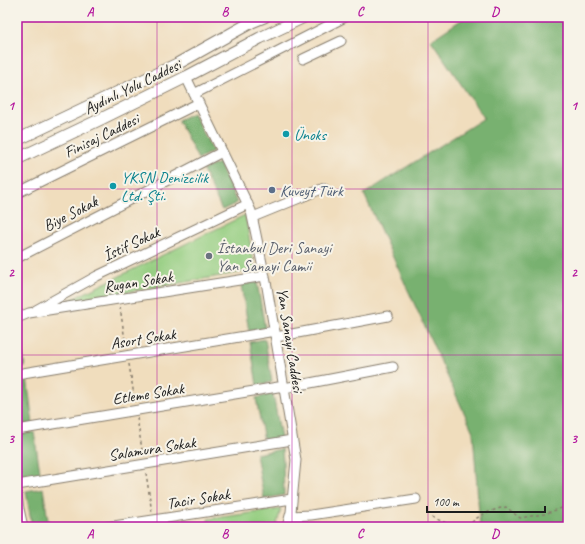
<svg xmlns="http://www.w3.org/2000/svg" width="585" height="544" font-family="Caveat,sans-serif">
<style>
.green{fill:#95ce81;stroke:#58754e}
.forest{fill:#78b16f;stroke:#4a6646}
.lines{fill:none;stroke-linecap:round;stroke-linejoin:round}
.minor-casing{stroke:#867c6c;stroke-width:11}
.major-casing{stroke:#867c6c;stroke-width:13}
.path{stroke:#867c6c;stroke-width:1.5;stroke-dasharray:3 3;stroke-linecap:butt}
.minor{stroke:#fff;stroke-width:9}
.major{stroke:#fff;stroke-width:11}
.grid{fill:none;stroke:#b5179e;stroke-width:1;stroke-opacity:0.55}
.culture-dot{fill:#0f9aa8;stroke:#f7f3e8;stroke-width:1.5}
.service-dot{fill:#5c6f8a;stroke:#f7f3e8;stroke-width:1.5}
.worship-dot{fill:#6b7280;stroke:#f7f3e8;stroke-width:1.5}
.labels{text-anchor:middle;stroke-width:4;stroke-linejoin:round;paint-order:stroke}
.street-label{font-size:16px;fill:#1c1c1c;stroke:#f7f3e8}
.culture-label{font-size:16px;fill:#0d838f;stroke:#f7f3e8;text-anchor:start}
.service-label{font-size:16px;fill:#4e5e75;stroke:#f7f3e8;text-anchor:start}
.worship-label{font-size:16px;fill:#5b616d;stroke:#f7f3e8;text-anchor:start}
.neatline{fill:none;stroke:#b5179e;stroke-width:1.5}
.grid-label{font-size:13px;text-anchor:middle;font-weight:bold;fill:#b5179e}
</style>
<rect width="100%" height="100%" fill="#f7f3e8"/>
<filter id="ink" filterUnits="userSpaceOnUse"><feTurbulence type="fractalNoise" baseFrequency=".025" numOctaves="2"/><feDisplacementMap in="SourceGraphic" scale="8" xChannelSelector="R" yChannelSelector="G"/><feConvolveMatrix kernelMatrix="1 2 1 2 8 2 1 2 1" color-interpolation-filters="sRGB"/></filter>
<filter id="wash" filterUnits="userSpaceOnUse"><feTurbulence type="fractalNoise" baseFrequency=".012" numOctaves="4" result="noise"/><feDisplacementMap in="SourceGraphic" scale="16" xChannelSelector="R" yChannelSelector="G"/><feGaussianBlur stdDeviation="0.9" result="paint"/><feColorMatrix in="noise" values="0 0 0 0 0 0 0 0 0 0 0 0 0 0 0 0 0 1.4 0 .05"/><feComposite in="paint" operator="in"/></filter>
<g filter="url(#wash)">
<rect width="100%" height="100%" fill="#f0ddbd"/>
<!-- green -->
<path class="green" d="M245,215l10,55 -191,33z
M281,509l-5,18h-67l-1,-8z"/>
<!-- forest -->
<path class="forest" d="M464,17h104v510h-88l-7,-95 -109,-238 120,-76 -53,-78 33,-22z
M193,113l20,38 -15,8 -20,-39z
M219,163l18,40 -15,7 -19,-40z
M257,282l8,46 -16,3 -8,-46z
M17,324l8,42 -8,1z
M265,339l7,43 -15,3 -7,-43z
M27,377l6,47 -16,2v-48z
M273,394l8,44 -17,3 -8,-43z
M34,432l7,47 -19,2 -5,-34v-12z
M282,449l1,13 1,33 -20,4 -8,-45z
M43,488l6,39h-17l-6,-36z"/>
</g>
<g filter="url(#ink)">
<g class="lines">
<!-- minor casing -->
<g class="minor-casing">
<path id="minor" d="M303,59l38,-18
M186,77l65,134 16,76 29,173 -5,52 -4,15
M194,94l151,-77
M17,193l182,-90
M253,217l71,-29
M17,258l205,-106
M36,310l61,-34 151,-72
M17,318l12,-5 236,-37
M276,337l112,-21
M17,374l258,-43
M284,388l109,-21
M17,430l267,-44
M17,485l275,-45
M17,495l2,14 4,18
M290,516l21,-1 105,-16
M107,527l185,-28"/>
</g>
<!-- major casing -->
<g class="major-casing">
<path id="major" d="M17,140l160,-76 75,-42 12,-5
M17,159l82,-39 87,-43 74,-39 44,-21"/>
</g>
<!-- path -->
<path class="path" d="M120,307l6,40
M129,364l6,38
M137,418l6,38
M146,473l6,40
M432,517l23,10
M468,527c8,-12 24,-17 38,-20l14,11 24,-4 24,-8"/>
<!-- minor -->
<use href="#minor" class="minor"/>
<!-- major -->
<use href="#major" class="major"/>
</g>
</g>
<!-- grid -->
<path class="grid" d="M157,17v510M292,17v510M428,17v510M17,189h551M17,355h551"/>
<!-- markers -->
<g class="culture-dot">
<circle cx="286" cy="134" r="4"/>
<circle cx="113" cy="186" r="4"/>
</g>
<circle class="service-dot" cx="272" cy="190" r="4"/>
<circle class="worship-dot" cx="209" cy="256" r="4"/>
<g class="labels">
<!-- street labels -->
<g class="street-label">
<text transform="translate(132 86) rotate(-26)" y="6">Aydınlı Yolu Caddesi</text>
<text transform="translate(101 135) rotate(-26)" y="6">Finisaj Caddesi</text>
<text transform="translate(70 213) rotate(-27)" y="6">Biye Sokak</text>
<text transform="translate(131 243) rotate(-25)" y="6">İstif Sokak</text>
<text transform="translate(138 281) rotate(-9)" y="6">Rugan Sokak</text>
<text transform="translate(143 338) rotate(-9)" y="6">Asort Sokak</text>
<text transform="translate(291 340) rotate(81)" y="6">Yan Sanayi Caddesi</text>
<text transform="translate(148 393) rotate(-9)" y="6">Etleme Sokak</text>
<text transform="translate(152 448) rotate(-9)" y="6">Salamura Sokak</text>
<text transform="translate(198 498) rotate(-9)" y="6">Tacir Sokak</text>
</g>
<!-- culture labels -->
<g class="culture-label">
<text x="294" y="140">Ünoks</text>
<text x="121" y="183">YKSN Denizcilik<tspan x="121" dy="18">Ltd. Şti.</tspan></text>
</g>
<!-- service labels -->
<g class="service-label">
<text x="280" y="196">Kuveyt Türk</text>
</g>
<!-- worship labels -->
<g class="worship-label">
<text x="217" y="253">İstanbul Deri Sanayi<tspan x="217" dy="18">Yan Sanayi Camii</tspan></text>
</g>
</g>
<!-- margin -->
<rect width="585" height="544" fill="none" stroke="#f7f3e8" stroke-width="44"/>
<!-- scale -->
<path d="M427 506v6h118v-6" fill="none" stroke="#1c1c1c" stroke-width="2"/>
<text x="433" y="506" font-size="12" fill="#1c1c1c" stroke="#f7f3e8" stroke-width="3" paint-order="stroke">100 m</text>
<rect x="22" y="22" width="541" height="500" class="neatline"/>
<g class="grid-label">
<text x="90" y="16">A</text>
<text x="225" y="16">B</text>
<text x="360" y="16">C</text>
<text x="495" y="16">D</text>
<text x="11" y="110">1</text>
<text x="574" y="110">1</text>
<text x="11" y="277">2</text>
<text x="574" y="277">2</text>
<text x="11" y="443">3</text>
<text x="574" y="443">3</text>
<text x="90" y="538">A</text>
<text x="225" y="538">B</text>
<text x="360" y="538">C</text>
<text x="495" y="538">D</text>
</g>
</svg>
